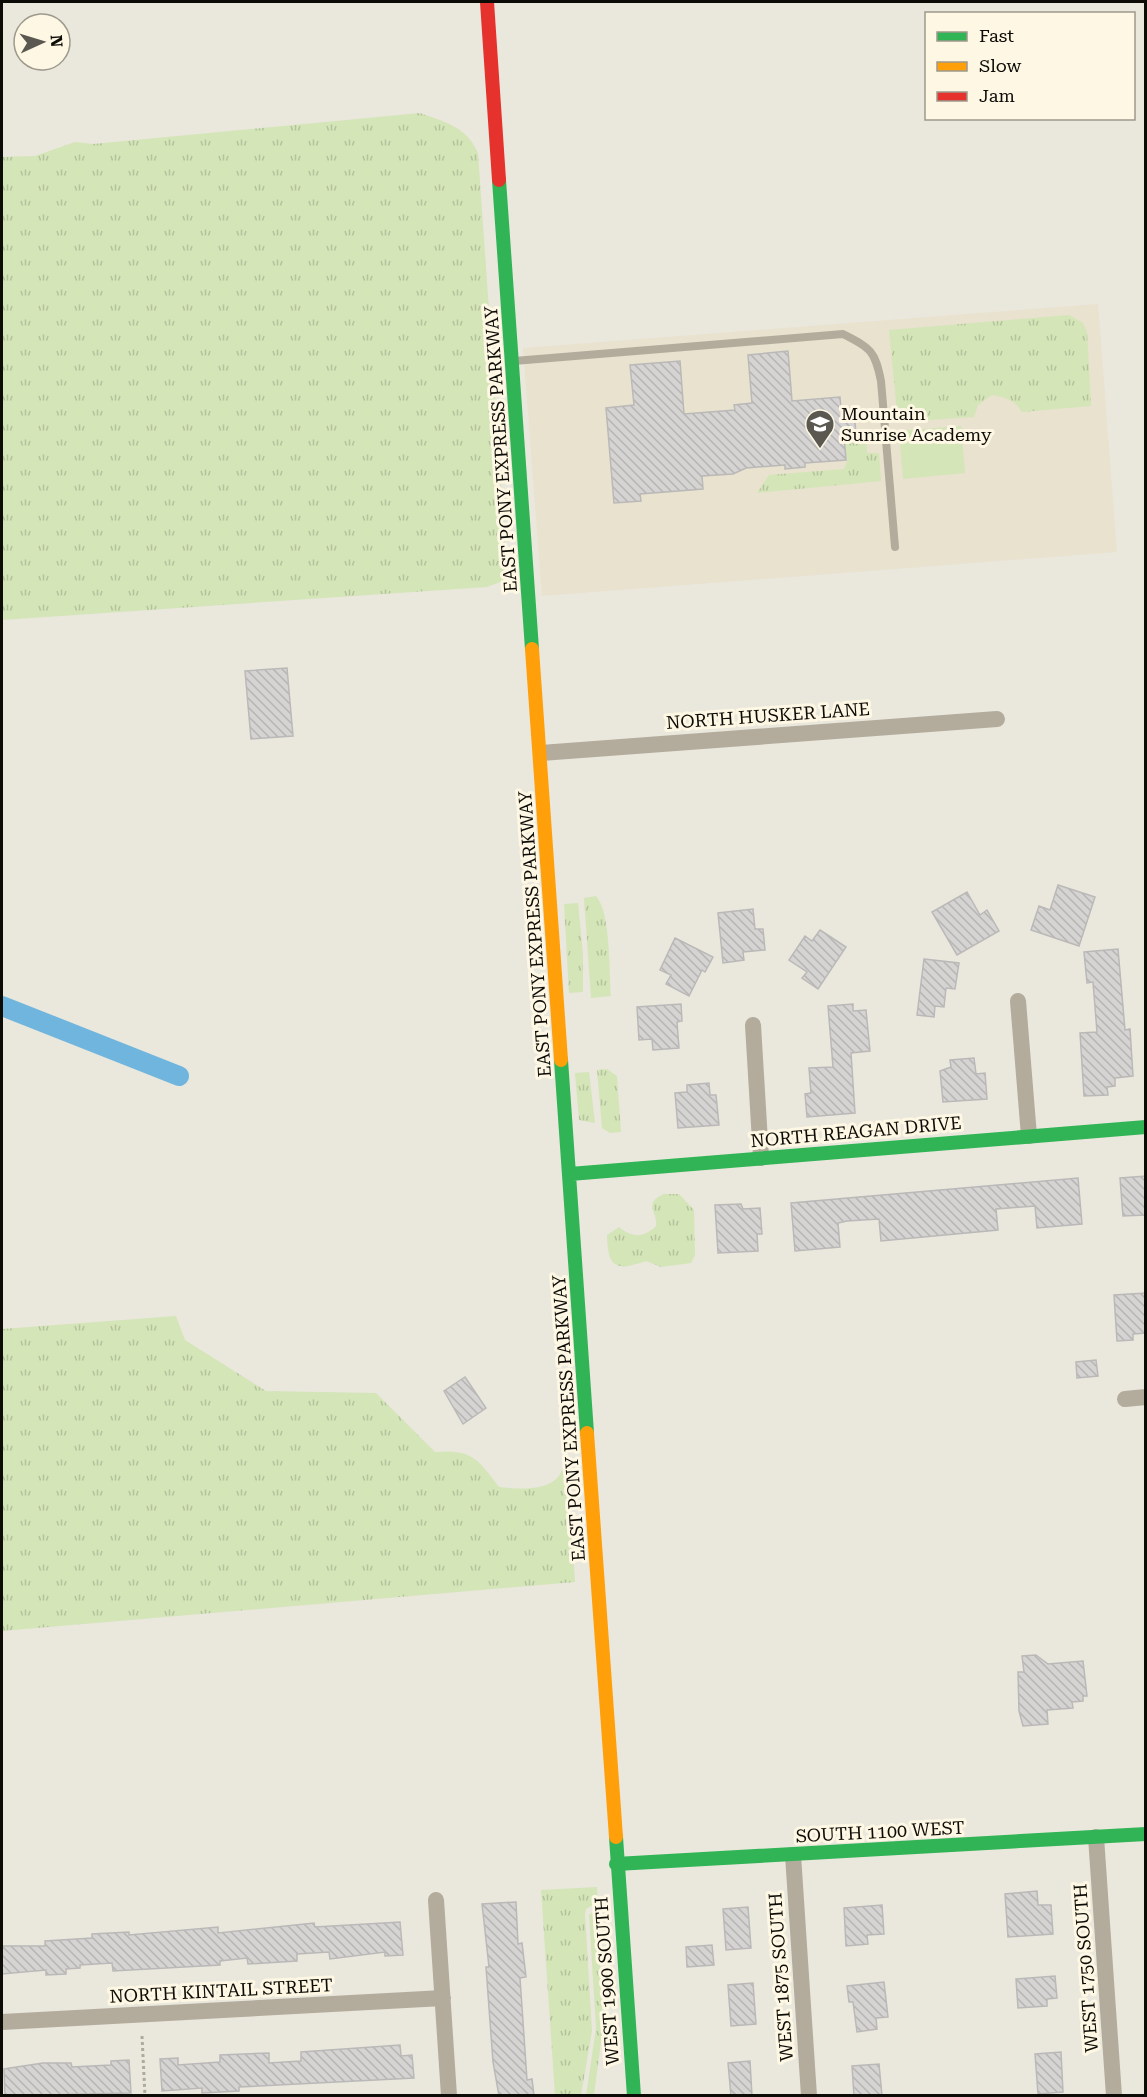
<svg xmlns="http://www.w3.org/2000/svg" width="1147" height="2097" font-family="'Roboto Serif',serif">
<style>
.built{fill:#e8e2cf}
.grass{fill:url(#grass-tufts)}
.park{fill:#d4e5b8}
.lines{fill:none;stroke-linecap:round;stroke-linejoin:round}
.canal{stroke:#6fb5dd;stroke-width:20}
.building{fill:url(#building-back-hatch);stroke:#bab9b8;stroke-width:1.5}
.path{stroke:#aeaa9c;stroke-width:3;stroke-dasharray:3 3;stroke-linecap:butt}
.lane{stroke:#b3ac9c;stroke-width:8}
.street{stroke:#b3ac9c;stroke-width:16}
.fast{stroke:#30b455;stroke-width:14}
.slow{stroke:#ff9f0a;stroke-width:14}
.jam{stroke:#e5322d;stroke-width:14}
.labels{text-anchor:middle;stroke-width:6;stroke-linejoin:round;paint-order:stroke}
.poi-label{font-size:18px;fill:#0d0b06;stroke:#fdf7e4;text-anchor:start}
.street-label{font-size:18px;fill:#0d0b06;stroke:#fdf7e4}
</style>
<defs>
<pattern id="grass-tufts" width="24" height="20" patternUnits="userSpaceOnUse" patternTransform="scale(1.5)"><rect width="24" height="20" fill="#d4e5b8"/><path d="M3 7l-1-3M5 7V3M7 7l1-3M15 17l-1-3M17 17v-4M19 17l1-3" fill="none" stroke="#b5c39d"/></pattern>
<pattern id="building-back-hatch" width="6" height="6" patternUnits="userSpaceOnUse" patternTransform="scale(1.5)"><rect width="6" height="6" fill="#d6d4d3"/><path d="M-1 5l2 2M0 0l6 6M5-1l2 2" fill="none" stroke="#b6b5b4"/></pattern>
</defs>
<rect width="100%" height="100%" fill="#eae7dd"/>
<!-- built -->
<path class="built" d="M1098,304l19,248 -575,44 -19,-248z"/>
<!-- grass -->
<path class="grass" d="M420,113c25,9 47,14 58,40l29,414 -4,14 -16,6 -485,33v-463l33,-1 40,-14 18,2z
M1069,315l14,8 4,9 4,74 -69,6c-7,-12 -17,-15 -30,-17l-14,10 -4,12 -76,5 -9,-92z
M866,433l1,20h12l2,28 -124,12 12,-18 75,-6 3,-7 -3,-26z
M596,896c15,17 13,76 15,100l-20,2 -7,-100z
M578,903l5,51v38l-14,1 -5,-89z
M607,1069l10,7 4,56 -11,1 -8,-5 -5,-58z
M589,1072l6,51 -16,-3 -4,-47z
M664,1194h15l15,16 1,45 -4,8 -30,4 -15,-6c-30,10 -38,8 -39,-26l12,-8c13,11 25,11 37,-1 2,-15 -14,-22 8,-32z
M176,1316l9,24 81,51 110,2 59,59c37,-3 43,7 64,35 18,2 47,5 60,-11 4,-6 6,-16 8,-23l8,129 -573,49v-302z
M597,1887l1,15 -12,7 -1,5 7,117 -11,64h-26l-14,-205z
M595,1910l2,2 6,115 -9,68 -8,1 10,-68 -7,-113z"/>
<!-- park -->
<path class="park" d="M961,426l4,47 -62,6 -4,-48z"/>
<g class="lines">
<!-- canal -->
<path class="canal" d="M2,1006l177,70"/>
</g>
<!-- building -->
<path class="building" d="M788,351l4,50 48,-4 1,12 13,-1 2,27 -12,1 2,24 -41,3v4l-20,2v-4l-39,3 -13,6 -31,2 1,13 -63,5 1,7 -27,2 -8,-95 28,-3 -4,-40 50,-4 4,53 51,-4 -1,-5 18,-2 -4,-48z
M287,668l6,68 -42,3 -6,-68z
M1058,885l37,12 -16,49 -48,-16 8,-24 11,4z
M967,892l13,23 7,-5 12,21 -42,24 -25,-43z
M753,909l2,20h8l2,21 -22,2 1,8 -21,3 -5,-50z
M820,930l26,17 -28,42 -16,-11 5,-6 -18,-12 16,-24 7,5z
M675,938l38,19 -8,15 -3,-2 -13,26 -23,-12 5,-9 -11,-5z
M1118,949l7,81 5,-1 3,47 -18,2v8l-8,1 1,8 -24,1 -4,-63 17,-1 -4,-50 -6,1 -3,-31z
M924,959l35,4 -4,26 -9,-1 -2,19 -9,-1 -1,11 -17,-2z
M681,1004l1,17 -5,1 2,26 -26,2 -1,-11 -13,1 -2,-33z
M853,1004v7l13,-1 4,41 -19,2 4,60 -48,4 -2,-23 6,-1 -2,-25 24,-1 -5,-61z
M974,1058l2,16 9,-1 2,26 -44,3 -3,-31 11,-4 -1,-7z
M709,1083l1,12h6l3,30 -41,3 -3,-35 12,-1v-7z
M1146,1176v39l-23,1 -3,-38z
M1078,1178l4,46 -45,4 -2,-22 -39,3 2,21 -117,11 -2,-22 -32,2 -9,2 2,24 -45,4 -4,-48z
M741,1204l2,5 17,-1 2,26h-5l1,17 -40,2 -3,-48z
M1146,1293v40l-13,1v6l-16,1 -3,-46z
M1096,1360l2,16 -21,2 -1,-16z
M465,1377l21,31 -23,16 -19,-33z
M1036,1655l12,9 35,-3 4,35h-4v5l-11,1 1,6 -26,2 1,14 -25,2 -4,-15 -1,-39h6l-2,-16z
M1037,1891l1,14h13l2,29 -45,3 -3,-43z
M516,1902l2,42 4,-1 4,34 -6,1 7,102 5,-1 2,17h-35l-6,-34 -7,-95h3l-7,-63z
M882,1905l2,29 -17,1 1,9 -22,2 -2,-38z
M748,1907l3,41 -25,2 -3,-41z
M400,1922l3,33 -18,1v-4l-55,7 -1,-7 -32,2v7l-16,1 -33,2 -1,-6 -27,3v4l-107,6 -1,-8 -32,2v3l-14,1v5l-20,1v-5l-44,4v-28h43v-5l47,-3v-4l37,-2v3l89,-8v6l96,-10 1,4z
M712,1945l2,20 -27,2 -1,-20z
M1055,1976l2,22 -10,1v7l-29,2 -2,-29z
M884,1982l4,35 -12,1 1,11 -20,3 -4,-30h-4l-2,-16z
M753,1983l3,41 -25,2 -3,-41z
M400,2045l1,11 11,-1 2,23 -175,9v4l-37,2v-5l-40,3 -2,-32 18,-1v7l42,-3v-7l49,-2v10l32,-2v-9z
M1061,2052l2,40 -25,2 -3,-40z
M129,2060l2,33 -126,3 -1,-27 39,-6h28l1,4 39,-2v-4z
M750,2061l2,35h-21l-3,-33z
M879,2064l3,32h-28l-2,-30z"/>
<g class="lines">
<!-- path -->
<path class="path" d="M142,2036l3,60"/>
<!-- lane -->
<path class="lane" d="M514,361l329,-27c28,14 32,17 38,47l14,166"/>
<!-- street -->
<path class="street" d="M541,753l456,-34
M1018,1001l11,135
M753,1025l8,133
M1125,1399l21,-2
M1096,1837l18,259
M793,1855l16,241
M436,1900l13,196
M2,2022l441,-24"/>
<!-- fast -->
<path class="fast" d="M499,180l33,469
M561,1060l26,373
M570,1174l576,-47
M616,1837l18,259
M616,1864l530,-30"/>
<!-- slow -->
<path class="slow" d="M532,649l29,411
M587,1433l29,404"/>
<!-- jam -->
<path class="jam" d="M487,2l12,178"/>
</g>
<!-- icons -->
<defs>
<g id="school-pin" transform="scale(1.5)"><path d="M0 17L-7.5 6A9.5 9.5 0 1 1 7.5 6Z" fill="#5a5851" stroke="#fdf7e4"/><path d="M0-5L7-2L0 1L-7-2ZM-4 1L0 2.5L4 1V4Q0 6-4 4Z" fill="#fff"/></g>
</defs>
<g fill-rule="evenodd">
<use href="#school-pin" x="820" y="424"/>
</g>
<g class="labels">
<!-- poi labels -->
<g class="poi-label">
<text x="841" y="420">Mountain<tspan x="841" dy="21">Sunrise Academy</tspan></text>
</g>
<!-- street labels -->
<g class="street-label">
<text transform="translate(501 449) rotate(-94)" y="6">EAST PONY EXPRESS PARKWAY</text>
<text transform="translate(768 716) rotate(-4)" y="6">NORTH HUSKER LANE</text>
<text transform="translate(535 934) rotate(-94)" y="6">EAST PONY EXPRESS PARKWAY</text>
<text transform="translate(856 1132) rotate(-5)" y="6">NORTH REAGAN DRIVE</text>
<text transform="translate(569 1418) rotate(-94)" y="6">EAST PONY EXPRESS PARKWAY</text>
<text transform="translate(880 1832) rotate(-3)" y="6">SOUTH 1100 WEST</text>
<text transform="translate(1086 1968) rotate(-94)" y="6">WEST 1750 SOUTH</text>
<text transform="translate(781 1977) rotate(-94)" y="6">WEST 1875 SOUTH</text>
<text transform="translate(607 1981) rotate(-94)" y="6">WEST 1900 SOUTH</text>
<text transform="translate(221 1991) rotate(-3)" y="6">NORTH KINTAIL STREET</text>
</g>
</g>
<!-- border -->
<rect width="1147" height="2097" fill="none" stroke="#0d0b06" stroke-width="6"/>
<!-- legend -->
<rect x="925" y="12" width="210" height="108" fill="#fdf7e4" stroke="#9d998b" stroke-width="1.5"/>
<rect x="937" y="32" width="30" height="9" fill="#30b455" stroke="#9d998b" stroke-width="1.5"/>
<text x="979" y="42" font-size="18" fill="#0d0b06">Fast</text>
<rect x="937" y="62" width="30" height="9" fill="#ff9f0a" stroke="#9d998b" stroke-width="1.5"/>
<text x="979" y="72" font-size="18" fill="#0d0b06">Slow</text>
<rect x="937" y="92" width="30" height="9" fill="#e5322d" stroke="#9d998b" stroke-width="1.5"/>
<text x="979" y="102" font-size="18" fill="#0d0b06">Jam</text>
<!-- north arrow -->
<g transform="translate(42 42) rotate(86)"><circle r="28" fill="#fdf7e4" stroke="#9d998b" stroke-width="1.5"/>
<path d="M0-4.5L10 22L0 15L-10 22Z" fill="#5a5851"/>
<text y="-9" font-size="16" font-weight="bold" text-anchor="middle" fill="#0d0b06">N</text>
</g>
</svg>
